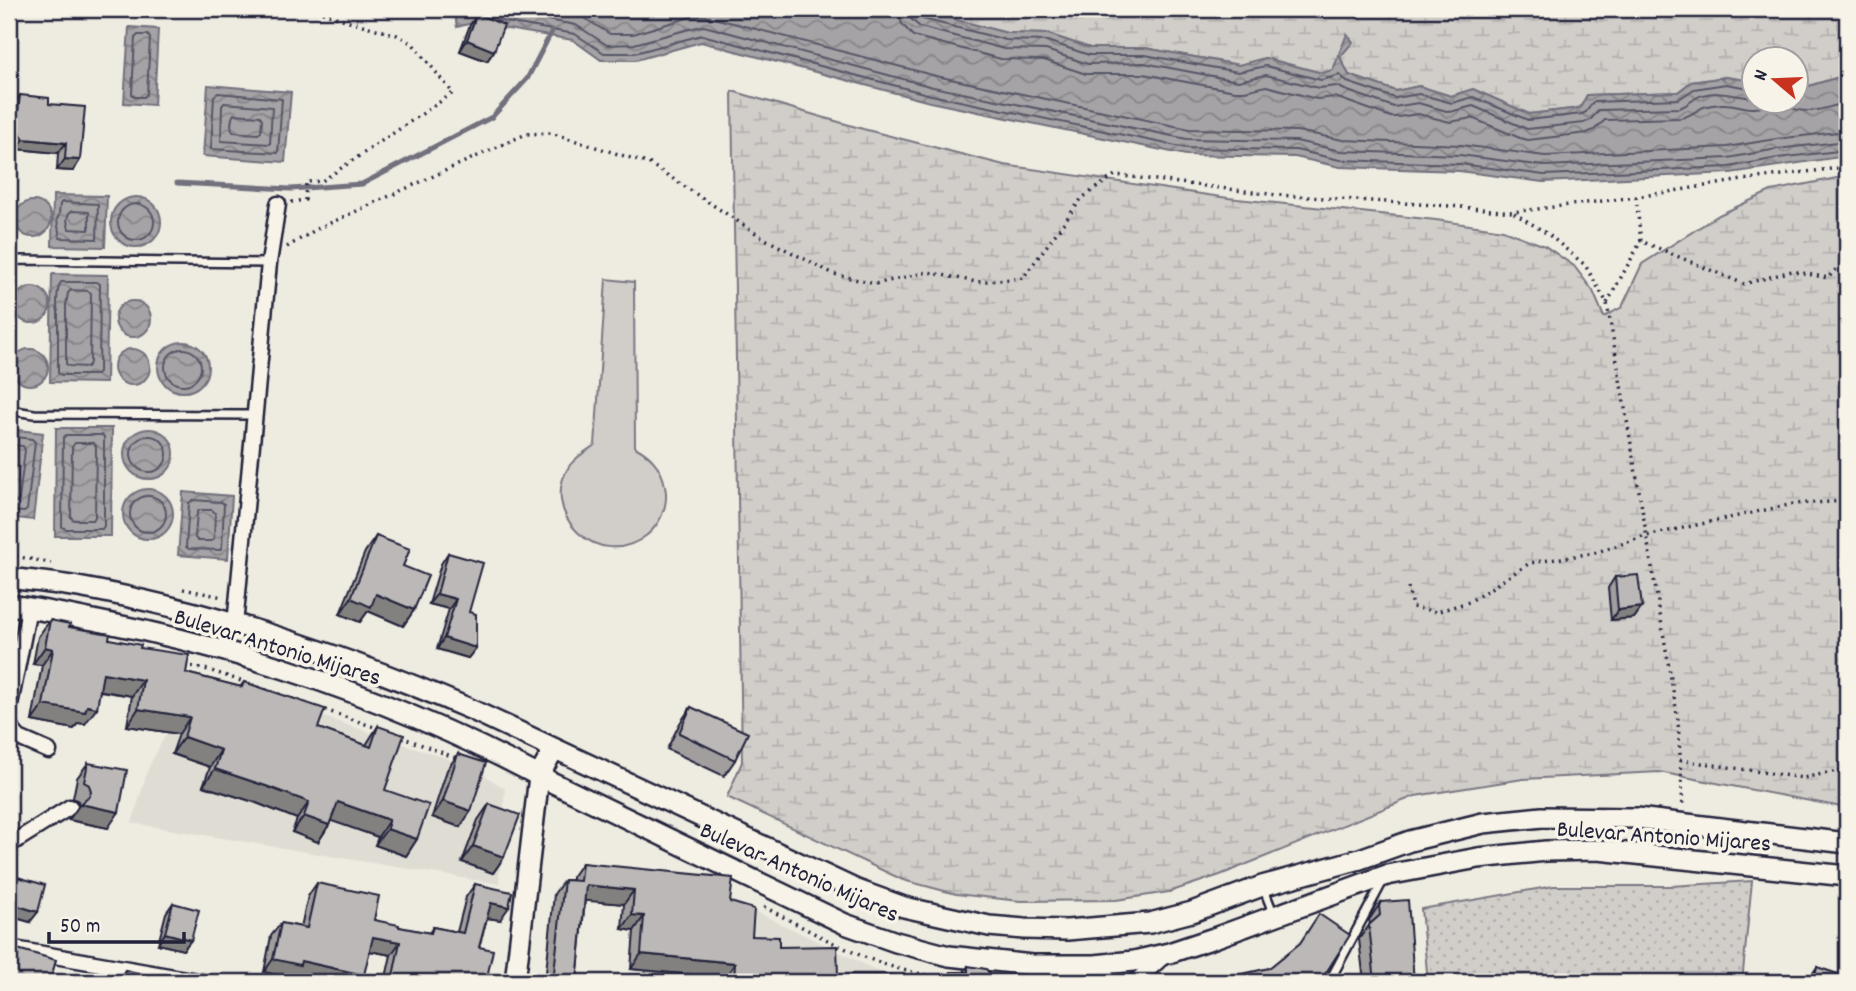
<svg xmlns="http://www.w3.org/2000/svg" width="1856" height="991" font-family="Dekko,sans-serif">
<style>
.built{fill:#dfdcd4}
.grass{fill:url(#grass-dots);stroke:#7a7882;stroke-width:2}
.wetland{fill:url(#wetland-marsh);stroke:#7a7882;stroke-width:2}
.green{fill:#d1cdc9;stroke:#7a7882;stroke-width:2}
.water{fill:url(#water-waves);stroke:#716f7b;stroke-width:2}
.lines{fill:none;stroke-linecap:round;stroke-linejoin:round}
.shore{stroke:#575666;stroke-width:2}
.stream{stroke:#716f7b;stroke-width:5}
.lane-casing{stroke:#22223b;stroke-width:12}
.street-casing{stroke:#22223b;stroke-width:19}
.secondary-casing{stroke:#22223b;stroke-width:24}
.path{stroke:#22223b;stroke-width:3.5;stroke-dasharray:2 5;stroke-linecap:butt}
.lane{stroke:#f7f3e8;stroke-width:7}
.street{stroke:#f7f3e8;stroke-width:14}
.secondary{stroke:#f7f3e8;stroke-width:19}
.wall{fill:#a19e9d;stroke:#22223b;stroke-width:2}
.shaded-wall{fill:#838180;stroke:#22223b;stroke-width:2}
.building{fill:#bbb8b7;stroke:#22223b;stroke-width:2}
.labels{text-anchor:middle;stroke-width:7;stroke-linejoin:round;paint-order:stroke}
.street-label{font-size:24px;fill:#22223b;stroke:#f7f3e8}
</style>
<defs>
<pattern id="grass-dots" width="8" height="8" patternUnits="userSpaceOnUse" patternTransform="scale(1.75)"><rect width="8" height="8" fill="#d1cdc9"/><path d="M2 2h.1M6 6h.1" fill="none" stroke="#b3b0ae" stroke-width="1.8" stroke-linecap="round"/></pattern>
<pattern id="wetland-marsh" width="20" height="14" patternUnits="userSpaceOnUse" patternTransform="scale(1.75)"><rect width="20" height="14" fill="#d1cdc9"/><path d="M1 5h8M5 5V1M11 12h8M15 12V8" fill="none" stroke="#b3b0ae"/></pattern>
<pattern id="water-waves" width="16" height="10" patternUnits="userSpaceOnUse" patternTransform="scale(1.75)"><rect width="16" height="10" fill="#a6a3a6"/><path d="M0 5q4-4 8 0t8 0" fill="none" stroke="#878488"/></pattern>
</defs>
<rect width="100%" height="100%" fill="#eeebe1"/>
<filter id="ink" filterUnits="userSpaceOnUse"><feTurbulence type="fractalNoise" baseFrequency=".0143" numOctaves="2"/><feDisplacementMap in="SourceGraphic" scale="14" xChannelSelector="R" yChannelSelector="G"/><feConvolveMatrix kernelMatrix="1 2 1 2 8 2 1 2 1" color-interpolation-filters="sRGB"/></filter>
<g filter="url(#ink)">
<!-- built -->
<path class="built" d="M177,672l28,5 267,90 33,22 -6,95 -367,-61 16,-54 19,-37z
M724,896l158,77 73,9h-235z"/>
<!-- grass -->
<path class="grass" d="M1752,881l-10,101h-314l-7,-73 133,-23h116z"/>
<!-- wetland -->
<path class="wetland" d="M915,9h932v64l-1,2 -38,11 -11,-4v-22h-42l-1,21 -1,1 -27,-5 -35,5 -13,10 -91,3 -7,13 -51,6 -56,-25 -22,7 -32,-10 -23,5 -47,-16 -9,-18 7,-22 -14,35 -11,3 -57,-15 -26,7 -94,-17h-55l-42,-14 -41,-1z
M732,91l131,38 141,36 224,33 208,22 67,10 42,16 29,20 19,25 11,26 18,-10 20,-43 77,-49 52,-24 76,-15v632l-188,-36 -136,7 -108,17 -195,79 -51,17 -53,8 -96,1 -64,-7 -53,-14 -176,-83 15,-35z"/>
<!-- green -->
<path class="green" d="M606,279l28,3 1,165c19,10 29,24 31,46 1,16 -7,32 -19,42 -49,39 -110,-23 -77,-70 7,-9 16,-14 25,-20z"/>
<!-- water -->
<path class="water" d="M454,9h461l92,24 41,1 42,14h55l94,17 26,-7 57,15 11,-3 14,-36 6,8 -13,15 9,18 47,16 23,-5 32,10 22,-7 56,25 51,-6 7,-13 91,-3 13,-10 35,-5 28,4 1,21h42v-20l12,4 37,-11 1,-2v83l-117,17 -187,9 -84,-11 -119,-4 -45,-10 -109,-2 -256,-53 -229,-60 -65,18h-35l-28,-20 -101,-17 -15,4z
M129,27l29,2 -4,76 -30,-2z
M208,85l83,7 -6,70 -82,-6z
M53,195l54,1 -2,51 -53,-1z
M111 222a25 25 0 1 1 50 0a25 25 0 1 1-50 0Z
M15 219a18 18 0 1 1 36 0a18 18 0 1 1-36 0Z
M52,274l56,1 -2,108 -56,-1z
M14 305a18 18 0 1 1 36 0a18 18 0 1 1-36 0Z
M115 319a18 18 0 1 1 36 0a18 18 0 1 1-36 0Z
M158 367a25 25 0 1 1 50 0a25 25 0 1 1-50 0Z
M12 367a18 18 0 1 1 36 0a18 18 0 1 1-36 0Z
M114 367a18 18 0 1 1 36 0a18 18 0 1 1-36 0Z
M56,428h56l-1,108h-56z
M124 454a25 25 0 1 1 50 0a25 25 0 1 1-50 0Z
M9,429l34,4 -10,87 -24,-3z
M123 514a25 25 0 1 1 50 0a25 25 0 1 1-50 0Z
M183,492l49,4 -4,63 -50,-4z"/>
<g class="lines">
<!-- shore -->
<path class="shore" d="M484,9l92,16 31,20 27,-1 63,-17 7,-1 229,61 254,52 109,2 45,10 119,4 84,11 184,-8 49,-9 70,-8
M544,9l37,7 29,18h23l61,-18h12l230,60 253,53 108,2 46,9 118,5 84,11 182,-9 49,-8 71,-8
M898,9l4,15 11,12 88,23 43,1 42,14h57l92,17h10l21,-5 51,13 18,-2 56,20h7l20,-3 32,8 22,-4 48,20 8,2 59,-7 7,-3 11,-10 75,-2c8,-1 12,-5 20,-9 5,-4 15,-4 22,-5 19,-1 30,11 49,-2
M909,9l2,10 9,8 84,22 42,1 42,14 56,-1 94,18 28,-6 53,13 18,-2 8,4 49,17 24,-4 32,9 23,-6 54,23 57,-6 7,-4 8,-9 81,-2c7,-3 10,-6 16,-10 17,-10 40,-1 59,0
M917,9l1,6 5,4 83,21 41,1 42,14h56l93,17 28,-6 55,14 19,-5 7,7 48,16 24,-4 33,9 21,-6 55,23 54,-6 4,-2 7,-10 86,-3 15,-10 32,-5 29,5
M495,20l80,14 29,19h31l67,-18 229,60 255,53 110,2 44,10 120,4 84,11 185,-8 49,-9 69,-8
M138,35h10l2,3 -3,56 -3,3h-9l-3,-3 3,-56z
M218,93l64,6 -4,54 -67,-4 3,-53z
M1780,102c24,16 42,7 67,0
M224,103l48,4 -2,37 -49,-3 1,-35z
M234,114l26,2 2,3 -1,13 -3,2 -25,-2c-3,-4 -2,-14 1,-18z
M62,202l36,2 -1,35 -37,-1 -3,-18 2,-6 1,-10z
M118 222a18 18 0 1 1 36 0a18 18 0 1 1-36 0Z
M72,211l17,1v18l-20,-1 -2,-9 2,-7z
M61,282h36l3,2 -1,88 -2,3h-36l-3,-2v-61c-2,-7 -1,-24 3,-30z
M71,290l17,1 3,2 -1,70 -3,4 -18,-1 -3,-2v-59l2,-12z
M165 367a18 18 0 1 1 36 0a18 18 0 1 1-36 0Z
M66,435h36l2,2v89l-2,3h-36l-4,-2 1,-89z
M131 454a18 18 0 1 1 36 0a18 18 0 1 1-36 0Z
M9,436l23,3 3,3 -8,68 -3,2 -15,-1
M75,443h18l3,3 -1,71 -2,3h-19l-3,-2 1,-71z
M9,445l14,1 2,4 -6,50 -2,2h-8
M130 514a18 18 0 1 1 36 0a18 18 0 1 1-36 0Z
M193,500l28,2 3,2 -2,44 -2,2 -31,-1 -3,-2 3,-44z
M200,510h12l3,3 -1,26 -3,2h-13l-3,-3 2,-26z"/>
<!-- stream -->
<path class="stream" d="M177,183l114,6 71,-5 130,-67 35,-38 25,-48"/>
<!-- lane casing -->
<g class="lane-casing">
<path id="lane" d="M9,263l10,-3 249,3
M9,410l25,4 221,1
M1263,887l11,28
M1329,982l54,-101"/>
</g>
<!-- street casing -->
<g class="street-casing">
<path id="street" d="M235,625l34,-362 9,-59
M9,710l20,-102
M9,726l10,12 30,13
M9,845l61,-38
M9,948l194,34
M1135,982l30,-27"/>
</g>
<!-- secondary casing -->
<g class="secondary-casing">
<path id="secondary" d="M9,578c23,3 46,5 69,9 135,24 266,68 392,122l387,181 47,17 85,19 35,3 43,1 83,-7 42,-11 70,-26 98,-27 50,-18 73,-18 59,-6 95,1 210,25
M9,605c30,4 59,10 89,16 154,30 303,82 441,155l306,148 51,18 53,14 83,9h63l39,-4 35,-8 45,-15 173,-63 91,-17 68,-7 52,-1 249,26
M515,982l24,-206 15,-27"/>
</g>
<!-- path -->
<path class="path" d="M9,13l12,-4
M1636,197l5,44 103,43 48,-13 36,7 19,-21
M291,202l14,-2 1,-18 16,-1 131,-88 -40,-49 -16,-9 -59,-17 -22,-9
M1514,213l34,21 37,31 22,38 71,417 5,88
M287,247l30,-18 209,-95 25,-1 99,31 115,75 69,35 41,10 53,-12 48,10 47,-4 59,-80 33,-23 162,20 173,11 62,6 124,-15 113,-18 98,-12
M1607,303l34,-62
M9,555l42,8
M1408,587l4,20 24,5 33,-10 61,-39 64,-10 52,-17 147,-32 54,-3
M183,589l40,8
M185,665l24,5 171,59
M401,737l55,21
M1680,760l123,18 44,-9
M764,907c59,30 119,68 187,70"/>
<!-- lane -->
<use href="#lane" class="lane"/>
<!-- street -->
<use href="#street" class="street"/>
<!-- secondary -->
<use href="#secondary" class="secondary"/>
</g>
<!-- wall -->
<path class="wall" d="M477,14l17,37 -7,10 -27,-10 10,-26z
M20,95l29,9 31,56 -7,11 -16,-1 1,-17 -41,-4 -8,-10 3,-34z
M376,536l27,30 11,44 -11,16 -35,-15 -8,11 -20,-8 25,-62z
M448,553l21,59 7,36 -8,10 -31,-9 12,-40 -20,-5 12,-40z
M1615,577l27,30 -8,11 -23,2 -3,-32z
M50,620l19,7 71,21 46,25 54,14 4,-5 74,46 48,17 12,-19 7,64 32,49 -11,17 -31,-11 3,-8 -47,-17 -2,5 -11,17 -26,-10 5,-13 -43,-17 -51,-16 7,-19 -38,-13 7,-20 -52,-8 5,-30 -32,-5 -15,33 -7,-1 -4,6 -42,-8 10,-56 -9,-1 5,-27z
M691,707l44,53 -11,16 -57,-27 13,-26z
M458,754l2,73 -28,-10 15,-47z
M88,763l20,65 -39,-8 10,-14 -1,-5 -5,-3 4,-20z
M489,804l15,53 -11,16 -31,-11 16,-42z
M582,863l148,39 22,34 27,11 59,28 54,7h-167v-4l-94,-9 3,-38 -12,-2 2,-25 -39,-4 -8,82h-32l9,-88 10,-14h8v-3z
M14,876l16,46 -21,-6v-32z
M317,883l57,37 25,7 30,6 4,-6 24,5 9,-35 9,-13 25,36 -13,-2 -8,29 7,35h-101l6,-27 -21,-4 -11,31h-31l-35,-7 -2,3 -27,-6 7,-36 10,-13 20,4 7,-31z
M1381,902l33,80h-50l-5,-43 11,-15 -1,-4z
M173,903l18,37 -8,10 -25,-6 8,-31z
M968,966l29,16h-53l7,-10h13z
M1817,967l23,15h-33z
M125,970l40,12h-48z
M97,972l20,10h-27z"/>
<!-- shaded-wall -->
<path class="shaded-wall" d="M467,40l27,11 -7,10 -27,-10z
M24,139l42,4 -8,10 -41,-4z
M65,159l15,1 -7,11 -16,-1z
M376,594l38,16 -11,16 -35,-15 -8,11 -20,-8 11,-16z
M437,594l19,5 -7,10 -20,-5z
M1642,607l-8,11 -23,2 7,-10z
M444,638l32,10 -8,10 -31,-9z
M45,647l8,2 -11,16 -9,-1z
M103,673l40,7 -11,16 -41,-7z
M43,705l44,1 10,2 -12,16 -7,-1 -4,6 -42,-8z
M138,709l52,8 -11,17 -52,-8z
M184,737l37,13 -11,17 -38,-13z
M215,769l51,17 43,16 -12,17 -43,-17 -51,-16z
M443,801l28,10 -11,16 -28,-10z
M338,802l51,18 -11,17 -52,-18z
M80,804l39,8 -11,16 -39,-8z
M304,816l25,9 -11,17 -26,-10z
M387,829l30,10 -11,17 -31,-11z
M473,846l31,11 -11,16 -31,-11z
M586,885l48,5 -10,14 -48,-4z
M9,903l29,9 -8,10 -21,-6z
M491,903l18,4 -9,13 -19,-3z
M632,915l12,1 -10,15 -12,-2z
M165,933l26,7 -8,10 -25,-6z
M373,937l27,5 -9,13 -27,-5z
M641,954l94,9 -10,15 -94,-9z
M273,959l28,2 63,14 -5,7h-31l-35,-7 -2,3 -27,-6z"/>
<!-- building -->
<path class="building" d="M477,14l27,11 -10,26 -27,-11z
M20,95l29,3v6l36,3 -5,53 -15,-1 1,-16 -42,-4 -8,-11z
M376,536l34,13 -7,17 25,10 -14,34 -38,-16 -5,13 -20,-9z
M448,553l35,10 -14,49 7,2v34l-32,-10 12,-39 -19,-5z
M1638,575l4,32 -24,3 -3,-33z
M50,620l20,4 -1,3 41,7 -1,5 32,6 -1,3 49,7 -3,18 56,14 2,-5 81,27 -7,19 53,19 7,-21 26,9 -19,55 44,15 -12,34 -30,-10 2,-9 -51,-18 -9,23 -25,-9 5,-14 -43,-16 -51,-17 6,-19 -37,-13 6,-20 -52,-8 5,-29 -40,-7 -6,35 -10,-2 -2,6 -42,-7 10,-56 -8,-2z
M9,630l6,1 -6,33z
M691,707l57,26 -13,27 -56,-27z
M458,754l28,9 -15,48 -28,-10z
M88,763l39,7 -8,42 -39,-8 9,-8 2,-5 -2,-6 -5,-3z
M489,804l31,11 -16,42 -31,-11z
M582,863l151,15 -3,24 24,7 -2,27 27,1v10l58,-1 1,29h55l-1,7h-158l1,-19 -94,-9 3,-38 -12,-1 2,-25 -48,-5 -9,97h-24l11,-102 16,1z
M14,876l31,9 -7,27 -29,-9v-8z
M317,883l62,13 -5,24 25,5v2l32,6 2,-6 30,6 12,-49 37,8 -3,15 -18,-4 -12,44 14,3 -7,32h-84l-10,-1 8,-39 -27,-5 -9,38 -63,-14 -1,4 -27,-6 8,-36 26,5z
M1408,900l6,82h-39l-6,-57 11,-10 -1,-9 2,-4z
M173,903l26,7 -8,30 -26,-7z
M1319,914l31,21 -30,47h-114l63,-14 31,-25z
M9,948l12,2 35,10 -6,22h-41z
M968,966l18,3 11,13h-48l2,-10h17z
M1817,967l24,8 -1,7h-26z
M125,970l41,9 -1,3h-43z
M97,972l21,6 -1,4h-22z"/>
</g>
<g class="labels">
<!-- street labels -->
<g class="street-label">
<text transform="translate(278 646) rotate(17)" y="8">Bulevar Antonio Mijares</text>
<text transform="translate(1664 835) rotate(4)" y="8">Bulevar Antonio Mijares</text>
<text transform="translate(800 871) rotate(24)" y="8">Bulevar Antonio Mijares</text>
</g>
</g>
<!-- margin -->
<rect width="1856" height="991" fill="none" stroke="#f7f3e8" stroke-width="35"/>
<rect x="18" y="18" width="1821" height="956" fill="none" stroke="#22223b" stroke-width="2.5" filter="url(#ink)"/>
<!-- north arrow -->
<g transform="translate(1775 80) rotate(289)"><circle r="33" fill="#f7f3e8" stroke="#a29fa3" stroke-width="2"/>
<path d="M0-5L12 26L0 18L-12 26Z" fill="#c8321e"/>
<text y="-10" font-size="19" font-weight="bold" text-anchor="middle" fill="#22223b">N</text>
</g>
<!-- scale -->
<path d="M49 932v10h135v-10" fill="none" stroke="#22223b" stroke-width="3.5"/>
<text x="60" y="932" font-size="21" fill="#22223b" stroke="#f7f3e8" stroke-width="5" paint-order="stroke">50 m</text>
</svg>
